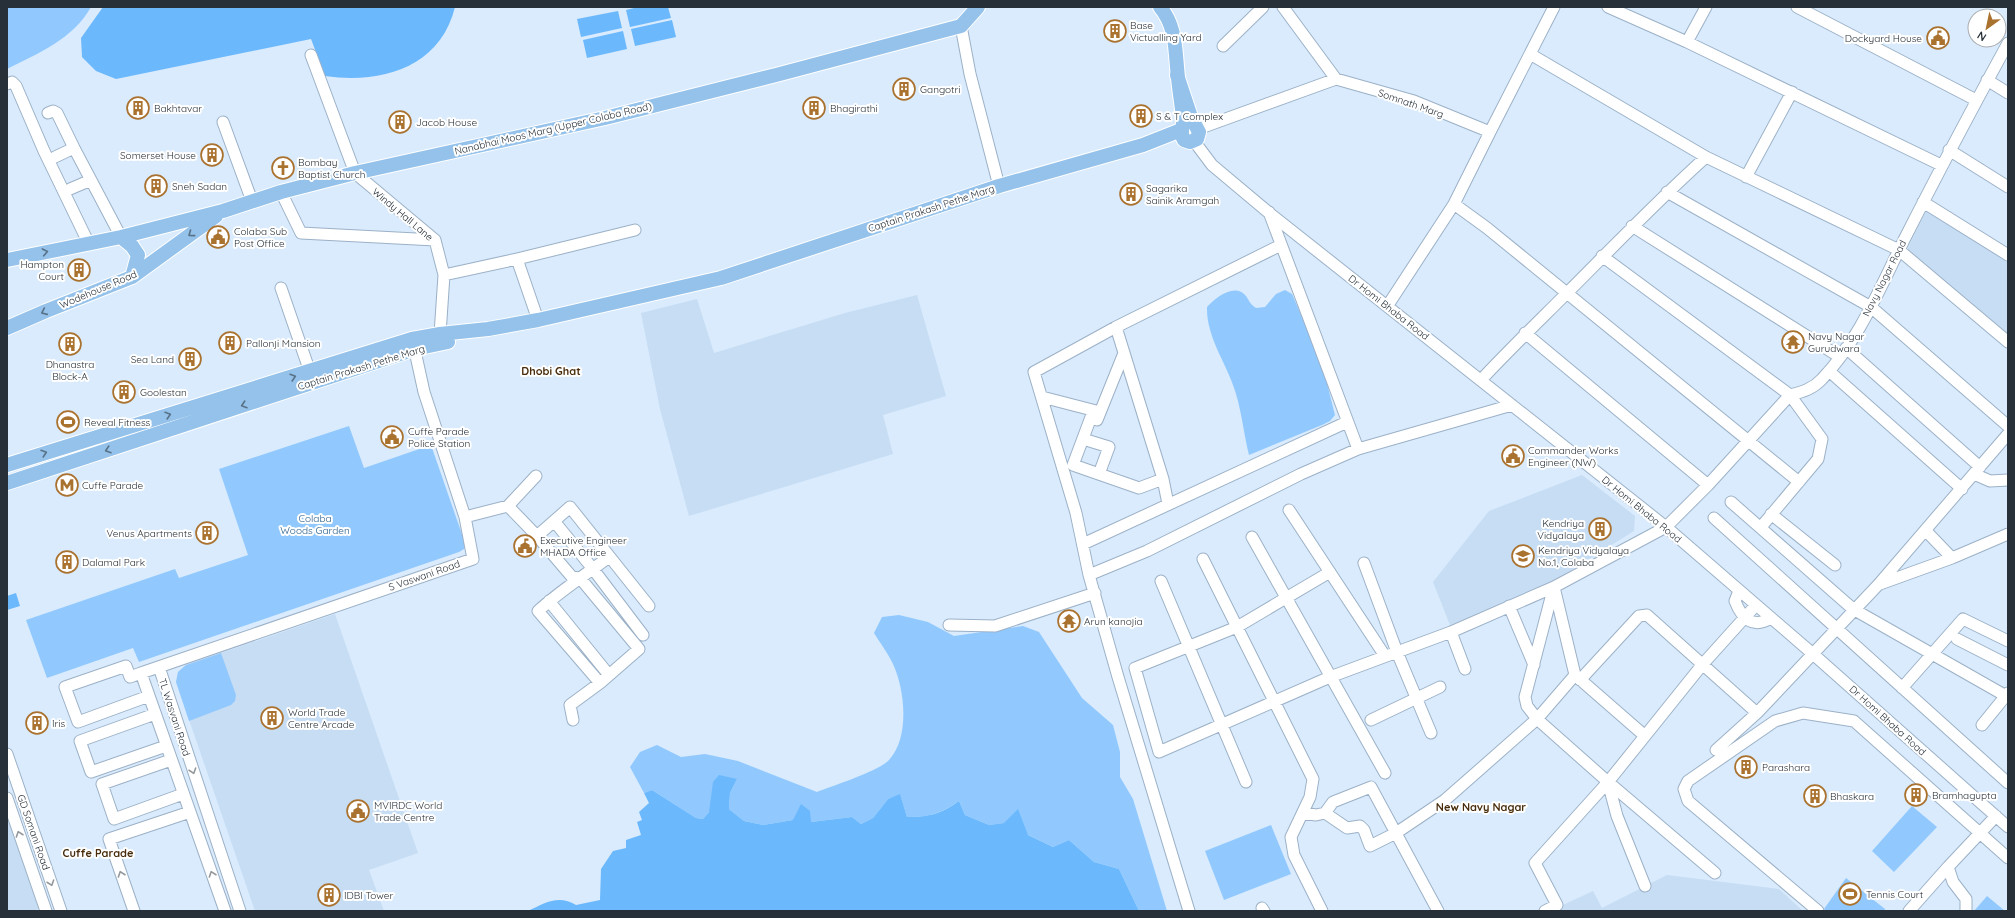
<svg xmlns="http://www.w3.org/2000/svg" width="2015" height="918" font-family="Quicksand,sans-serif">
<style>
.built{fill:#c6ddf3}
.green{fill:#91c9ff}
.water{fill:#6bb8fd}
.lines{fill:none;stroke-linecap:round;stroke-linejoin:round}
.minor-casing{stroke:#9cb1c7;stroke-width:13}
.major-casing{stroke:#fff;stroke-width:16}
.minor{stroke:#fff;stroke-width:11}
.major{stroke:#95c2ea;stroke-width:14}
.oneway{stroke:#587288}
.oneway2{stroke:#93989c}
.labels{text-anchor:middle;stroke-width:4;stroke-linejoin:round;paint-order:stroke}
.poi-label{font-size:10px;fill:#273038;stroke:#fff;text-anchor:start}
.street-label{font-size:10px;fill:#273038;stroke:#fff}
.park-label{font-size:10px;fill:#265b89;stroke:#fff}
.neighbourhood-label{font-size:11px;font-weight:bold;fill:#482d0d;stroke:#fff}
</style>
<rect width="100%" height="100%" fill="#d9ebfd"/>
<!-- built -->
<path class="built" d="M1927,208l81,49v77l-102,-82z
M917,295l29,101 -63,19 10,39 -204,62 -29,-107 -19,-96 56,-14 17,54 131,-40z
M1582,475l53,41 -1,15 -98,61 -86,33 -17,-43 56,-71z
M335,614l83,239 -49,17 15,41h-129l-79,-229 2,-10 8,-7z
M7,812l34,96 -8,3h-26z
M1667,875l112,14 24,22h-253l43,-20 9,17z"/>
<!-- green -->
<path class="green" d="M7,7h84c-18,32 -52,46 -84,62z
M1285,290l7,4 30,70 13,51 -5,6 -8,4 -73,30c-5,-20 -7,-41 -13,-61 -8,-29 -30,-56 -29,-87 8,-9 28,-25 39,-11 4,6 4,8 10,12l9,-1 11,-13z
M349,426l15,42 67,-23 34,98 -1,6 -5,3 -320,110 -6,-14 -86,30 -21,-58 149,-51 4,9 69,-23 -29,-86z
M899,615l29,7 26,14 69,-10 16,6 43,66 31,27 7,27v25l13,22 34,112h-28l-20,-42 -25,-7 -25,-22 -16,7 -49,-24 -15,2 -24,-10 -6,-14c-19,13 -30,16 -52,16l-7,-22 -12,4 -15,19 -12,6 -9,-7 -41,5 -18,-2 -30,5 -19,-4 -15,-12 1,-16 7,-14 -34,40 -7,-1 -44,-28 -8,3 -14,-26 10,-15 17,-7 24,12 24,-3 33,7 79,31c15,-6 62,-21 72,-32 21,-23 16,-70 4,-96 -5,-11 -13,-21 -19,-31l8,-16z
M221,653l15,42 -1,6 -4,4 -42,16 -13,-39 2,-10 8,-7z
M1912,806l25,21 -43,45 -22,-21z
M1271,825l20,49 -67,26 -19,-49z
M1846,878l39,31 -1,2h-58l-2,-2z
M1987,896l18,15h-31z"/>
<!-- water -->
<path class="water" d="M103,7h352c-15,61 -74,77 -130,69l-14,-37 -195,40 -20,-8 -14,-14 -1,-19z
M638,7h30l3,11 -41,9 -4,-17z
M618,11l4,17 -41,9 -4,-18z
M672,20l4,17 -41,9 -4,-17z
M623,31l4,18 -40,9 -4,-18z
M16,593l4,13 -13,4v-14z
M719,775l18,4 -7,14 -1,16 15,12 19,4 30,-5 8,-16 9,7 1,11 41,-5 9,7 12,-6 15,-19 12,-5 7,23c22,0 34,-3 52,-16l6,14 24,10 15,-2 14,-14 10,26 25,12 16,-7 25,22 25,7 20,42h-611c16,-8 31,-17 48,-6l24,-5 1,-31 12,-18 13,-3v-8l15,-5 -4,-13 5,-2 -3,-8 10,-9 -5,-10 8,-3 44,28 7,1 6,-7 4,-30z"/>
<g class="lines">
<!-- minor casing -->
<g class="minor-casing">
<path id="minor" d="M1283,7l53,72
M1608,7l79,35 254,123
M1797,7l179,93
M961,26l9,48 29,112
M1687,42l19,-35
M1223,46l40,-39
M1530,54l176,103 193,93 109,92
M311,55l44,118 80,67 9,35 -4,59
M1987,80l21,13
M7,84l5,-2 4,4 28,65 45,93
M48,113l5,-2 4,2 17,35
M223,122l29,79
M1198,129l138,-50 78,22 76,31 64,-125
M1194,141l18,24 56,47 398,315 147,127 195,173
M1949,150l59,37
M55,157l19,-9 47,89
M1746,177l46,-85
M70,189l21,-9
M281,192l20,41 134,7
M1667,192l204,115 137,119
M1923,202l85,53
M1454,204l33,24 312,254
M1269,212l89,237
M1632,226l208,131
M1602,256l188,139 32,44 -4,20 -57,68
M517,259l21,61
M444,275l73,-16 118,-29
M281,288l29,84
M1388,305l66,-101 36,-72
M1116,327l-82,45 42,141 13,62 29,102 71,234
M1525,333l183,152
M1846,348l134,119
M1124,353l-27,67 -6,-3 -18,48 66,23 24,-9
M1829,371l133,118
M1481,380c28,-30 57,-58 86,-87 46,-46 90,-92 139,-136
M1042,397l58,15
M1083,439l26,8 -10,27
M1974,474l16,7 18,-1
M1731,502l122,107 153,87
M1168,504l-5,-25 -47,-152 165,-82
M508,506l28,-30
M1289,510l96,146
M1771,514l64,51
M465,517l43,-11 29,30 35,41 8,1 59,71 -39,34 -62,-72c22,-20 47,-36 71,-54
M1714,518l294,265
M554,521l39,48 50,66
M1926,531l26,27
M537,536l33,-29 79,99
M1252,537l133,236
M1083,544l264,-122
M1203,559l110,220 -3,18 -19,40 3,18 28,56
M1364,563l33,89 34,81
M1330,572l-93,55 -102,41 24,84 171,-75 121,-45 103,-45 112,-60 42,-42 82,-90c12,-3 23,-6 32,-16 38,-40 59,-94 84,-143 33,-65 67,-129 102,-193
M1089,575l58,-24 154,-77 57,-25 154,-44
M1161,581l85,201
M1880,584l72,-26 56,-24
M1553,590l-28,107 2,9 10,13 71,63 37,-46 -70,-61
M1739,591l-4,10c7,18 18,28 36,17
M549,601l60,74
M1509,606l25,59
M949,625l46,1 100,-33
M1451,632l14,37
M1957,639l51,26
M159,667l81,244
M141,673l-11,4 -4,-11 -61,21 13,35 71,-26
M1580,680l59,-64 8,-1 110,98
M1902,688l61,-69 45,22
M155,714l-75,27 11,31 75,-26
M573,720l-3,-15 30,-22
M1371,720l69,-33
M1982,725l26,-32
M1645,736l57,-71 54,-60
M1716,750l41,-37 121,-128 130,-151
M7,754l54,157
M171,760l-69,24 12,35 69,-25
M1608,782l107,91
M1608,782l9,34 28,70
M7,798l39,113
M1303,813l13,2 9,-2 22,15 13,-2 4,4 6,16 26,-13 49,-33 92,-81 38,-44 -21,-88
M1325,813l8,-11 38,-15 67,124
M1948,867l5,15 13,17v12
M1262,908l2,3
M134,911l-25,-72 81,-27
M225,911l-84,-238 332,-114 -8,-42 -41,-125 -11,-50
M1545,911l12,-6 -22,-42 73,-81
M1818,911l-130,-110 -4,-12 4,-8 87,-60 28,-8 51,8 154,137
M1909,911l39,-44 48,-51"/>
</g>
<!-- major casing -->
<g class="major-casing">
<path id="major" d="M1160,7c17,20 15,45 18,70 1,14 4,28 5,42 1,8 -4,13 1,21l6,2 7,-3 2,-7 -8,-15 -14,-42
M121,237l11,9 6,9 -6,22
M7,260l114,-23 102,-26 58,-19 74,-19 250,-55 171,-43 185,-49 17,-19
M7,328l39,-17 86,-34 84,-61
M7,465l405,-126 28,-5 48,-5 50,-9 183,-42 278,-92 144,-41 38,-15
M7,483l408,-134 33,-7"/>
</g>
<!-- minor -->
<use href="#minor" class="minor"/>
<!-- major -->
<use href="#major" class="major"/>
</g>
<!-- one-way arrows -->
<defs><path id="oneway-chevron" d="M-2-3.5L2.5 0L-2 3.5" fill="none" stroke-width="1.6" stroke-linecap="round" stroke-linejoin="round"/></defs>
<g class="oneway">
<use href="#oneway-chevron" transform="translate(191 234) rotate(144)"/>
<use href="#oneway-chevron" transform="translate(45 252) rotate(-11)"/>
<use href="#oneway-chevron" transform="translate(44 312) rotate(156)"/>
<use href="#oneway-chevron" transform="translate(293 377) rotate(-17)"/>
<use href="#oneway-chevron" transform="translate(244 405) rotate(162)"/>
<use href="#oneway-chevron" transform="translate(168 415) rotate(-17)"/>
<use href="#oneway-chevron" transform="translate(108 450) rotate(162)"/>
<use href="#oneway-chevron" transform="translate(44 453) rotate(-18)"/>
</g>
<g class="oneway2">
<use href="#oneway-chevron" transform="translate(193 771) rotate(71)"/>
<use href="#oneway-chevron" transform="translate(19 834) rotate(-109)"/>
<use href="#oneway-chevron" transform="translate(121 874) rotate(-109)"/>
<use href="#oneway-chevron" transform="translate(212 874) rotate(-109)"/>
<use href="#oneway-chevron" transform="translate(51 883) rotate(71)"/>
</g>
<!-- icons -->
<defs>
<g id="building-ring" transform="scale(1.15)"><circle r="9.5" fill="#fff" stroke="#aa722f" stroke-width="1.5"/><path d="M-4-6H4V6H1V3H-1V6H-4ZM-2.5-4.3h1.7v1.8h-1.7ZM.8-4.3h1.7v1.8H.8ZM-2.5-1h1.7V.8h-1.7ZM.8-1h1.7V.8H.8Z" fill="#aa722f"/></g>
<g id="civic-ring" transform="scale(1.15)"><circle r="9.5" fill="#fff" stroke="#aa722f" stroke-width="1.5"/><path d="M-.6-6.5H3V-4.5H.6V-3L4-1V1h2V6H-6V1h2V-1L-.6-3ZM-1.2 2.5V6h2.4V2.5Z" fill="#aa722f"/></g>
<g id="church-ring" transform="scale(1.15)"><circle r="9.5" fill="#fff" stroke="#aa722f" stroke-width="1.5"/><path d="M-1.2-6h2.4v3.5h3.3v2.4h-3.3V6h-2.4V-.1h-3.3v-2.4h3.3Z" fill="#aa722f"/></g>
<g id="temple-ring" transform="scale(1.15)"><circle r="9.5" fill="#fff" stroke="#aa722f" stroke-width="1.5"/><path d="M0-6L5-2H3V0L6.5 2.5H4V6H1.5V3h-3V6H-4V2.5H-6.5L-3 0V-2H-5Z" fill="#aa722f"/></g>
<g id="stadium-ring" transform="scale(1.15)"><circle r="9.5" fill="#fff" stroke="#aa722f" stroke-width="1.5"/><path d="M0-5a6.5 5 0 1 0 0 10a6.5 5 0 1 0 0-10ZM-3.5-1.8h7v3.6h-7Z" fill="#aa722f"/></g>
<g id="metro-ring" transform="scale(1.15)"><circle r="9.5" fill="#fff" stroke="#aa722f" stroke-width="1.5"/><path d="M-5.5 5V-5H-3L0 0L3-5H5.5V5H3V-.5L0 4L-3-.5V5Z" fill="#aa722f"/></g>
<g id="school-ring" transform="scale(1.15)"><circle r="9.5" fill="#fff" stroke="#aa722f" stroke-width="1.5"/><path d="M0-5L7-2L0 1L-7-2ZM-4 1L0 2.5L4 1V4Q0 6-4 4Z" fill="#aa722f"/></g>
</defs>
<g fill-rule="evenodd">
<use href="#building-ring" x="1115" y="31"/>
<use href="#civic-ring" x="1938" y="38"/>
<use href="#building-ring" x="904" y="89"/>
<use href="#building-ring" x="138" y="108"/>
<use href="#building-ring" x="814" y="108"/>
<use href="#building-ring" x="1141" y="116"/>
<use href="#building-ring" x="400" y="122"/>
<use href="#building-ring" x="212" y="155"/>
<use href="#church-ring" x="283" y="168"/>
<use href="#building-ring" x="156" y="186"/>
<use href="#building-ring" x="1131" y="194"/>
<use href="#civic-ring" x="218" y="237"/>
<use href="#building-ring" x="79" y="270"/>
<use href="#temple-ring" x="1793" y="342"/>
<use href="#building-ring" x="230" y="343"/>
<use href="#building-ring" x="70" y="344"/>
<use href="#building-ring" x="190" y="359"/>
<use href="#building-ring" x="124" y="392"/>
<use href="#stadium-ring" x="68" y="422"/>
<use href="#civic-ring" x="392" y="437"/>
<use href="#civic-ring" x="1513" y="456"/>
<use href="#metro-ring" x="67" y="485"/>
<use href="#building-ring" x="1600" y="529"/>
<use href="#building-ring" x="207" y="533"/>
<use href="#civic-ring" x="525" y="546"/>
<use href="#school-ring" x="1523" y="556"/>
<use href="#building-ring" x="67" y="562"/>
<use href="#temple-ring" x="1069" y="621"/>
<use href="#building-ring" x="272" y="718"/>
<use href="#building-ring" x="37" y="723"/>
<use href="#building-ring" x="1746" y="767"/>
<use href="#building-ring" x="1916" y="795"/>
<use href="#building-ring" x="1815" y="796"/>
<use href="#civic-ring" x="358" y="811"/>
<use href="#stadium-ring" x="1850" y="894"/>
<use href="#building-ring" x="329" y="895"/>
</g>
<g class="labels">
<!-- poi labels -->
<g class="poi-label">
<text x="1130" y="29">Base<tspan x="1130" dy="12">Victualling Yard</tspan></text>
<text x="1922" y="42" text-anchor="end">Dockyard House</text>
<text x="920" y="93">Gangotri</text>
<text x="154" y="112">Bakhtavar</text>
<text x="830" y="112">Bhagirathi</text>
<text x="1156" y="120">S &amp; T Complex</text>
<text x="416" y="126">Jacob House</text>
<text x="196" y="159" text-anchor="end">Somerset House</text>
<text x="298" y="166">Bombay<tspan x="298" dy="12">Baptist Church</tspan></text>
<text x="172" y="190">Sneh Sadan</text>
<text x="1146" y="192">Sagarika<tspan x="1146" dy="12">Sainik Aramgah</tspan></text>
<text x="234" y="235">Colaba Sub<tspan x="234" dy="12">Post Office</tspan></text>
<text x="64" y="268" text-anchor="end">Hampton<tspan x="64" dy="12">Court</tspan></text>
<text x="1808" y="340">Navy Nagar<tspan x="1808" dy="12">Gurudwara</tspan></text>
<text x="246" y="347">Pallonji Mansion</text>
<text x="174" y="363" text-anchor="end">Sea Land</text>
<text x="70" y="368" text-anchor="middle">Dhanastra<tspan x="70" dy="12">Block-A</tspan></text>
<text x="140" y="396">Goolestan</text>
<text x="84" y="426">Reveal Fitness</text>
<text x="408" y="435">Cuffe Parade<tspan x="408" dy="12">Police Station</tspan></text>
<text x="1528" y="454">Commander Works<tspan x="1528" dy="12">Engineer (NW)</tspan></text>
<text x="82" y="489">Cuffe Parade</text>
<text x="1584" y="527" text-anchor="end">Kendriya<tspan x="1584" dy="12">Vidyalaya</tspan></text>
<text x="192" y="537" text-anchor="end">Venus Apartments</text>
<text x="540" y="544">Executive Engineer<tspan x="540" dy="12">MHADA Office</tspan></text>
<text x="1538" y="554">Kendriya Vidyalaya<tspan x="1538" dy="12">No.1, Colaba</tspan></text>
<text x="82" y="566">Dalamal Park</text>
<text x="1084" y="625">Arun kanojia</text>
<text x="288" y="716">World Trade<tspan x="288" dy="12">Centre Arcade</tspan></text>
<text x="52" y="727">Iris</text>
<text x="1762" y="771">Parashara</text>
<text x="1932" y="799">Bramhagupta</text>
<text x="1830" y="800">Bhaskara</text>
<text x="374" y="809">MVIRDC World<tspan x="374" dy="12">Trade Centre</tspan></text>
<text x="1866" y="898">Tennis Court</text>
<text x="344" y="899">IDBI Tower</text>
</g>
<!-- street labels -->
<g class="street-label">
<text transform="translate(1411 103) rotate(19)" y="4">Somnath Marg</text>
<text transform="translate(553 128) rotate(-13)" y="4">Nanabhai Moos Marg (Upper Colaba Road)</text>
<text transform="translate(931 208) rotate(-18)" y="4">Captain Prakash Pethe Marg</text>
<text transform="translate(403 214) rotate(40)" y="4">Windy Hall Lane</text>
<text transform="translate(1884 278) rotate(-63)" y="4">Navy Nagar Road</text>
<text transform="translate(98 289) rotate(-23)" y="4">Wodehouse Road</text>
<text transform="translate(1389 307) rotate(38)" y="4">Dr Homi Bhaba Road</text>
<text transform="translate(361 367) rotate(-17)" y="4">Captain Prakash Pethe Marg</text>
<text transform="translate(1642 509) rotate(39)" y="4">Dr Homi Bhaba Road</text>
<text transform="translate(424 575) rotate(-19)" y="4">S Vaswani Road</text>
<text transform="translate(175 717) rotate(72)" y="4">TL Wasvani Road</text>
<text transform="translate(1888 720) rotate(42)" y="4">Dr Homi Bhaba Road</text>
<text transform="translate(34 832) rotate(71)" y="4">GD Somani Road</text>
</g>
<!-- park labels -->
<g class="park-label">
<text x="315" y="522">Colaba<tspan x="315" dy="12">Woods Garden</tspan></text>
</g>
<!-- neighbourhood labels -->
<g class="neighbourhood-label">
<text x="551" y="375">Dhobi Ghat</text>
<text x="1481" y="811">New Navy Nagar</text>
<text x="98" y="857">Cuffe Parade</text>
</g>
</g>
<!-- border -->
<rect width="2015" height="918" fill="none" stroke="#273038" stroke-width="16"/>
<!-- north arrow -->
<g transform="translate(1987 28) rotate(213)"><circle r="19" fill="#ffffff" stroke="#a9acaf"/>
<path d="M0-3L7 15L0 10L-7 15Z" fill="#aa722f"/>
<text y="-6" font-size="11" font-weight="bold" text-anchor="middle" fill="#273038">N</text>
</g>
</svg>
